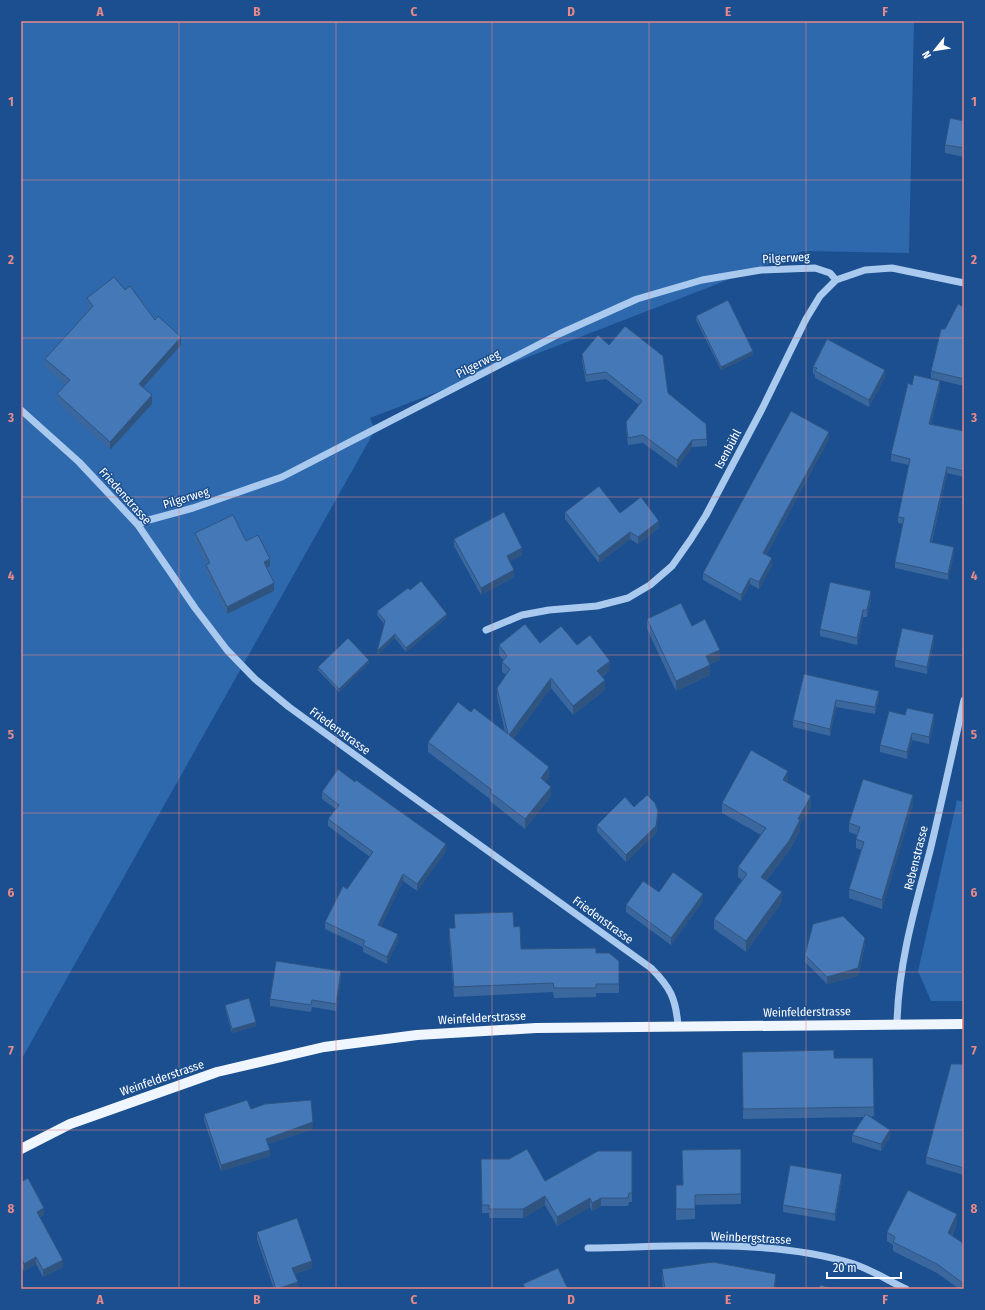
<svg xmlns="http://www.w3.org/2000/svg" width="985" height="1310" font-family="'Fira Sans Condensed',sans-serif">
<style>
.green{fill:#2e69ad}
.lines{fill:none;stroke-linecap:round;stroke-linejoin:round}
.minor{stroke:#a9c9ee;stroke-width:7}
.major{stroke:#f0f6ff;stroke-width:10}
.wall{fill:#3a679d}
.shaded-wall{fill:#305480}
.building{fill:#4478b7;stroke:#305480}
.grid{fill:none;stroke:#e88989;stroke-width:1;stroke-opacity:0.55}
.labels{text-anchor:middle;stroke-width:3;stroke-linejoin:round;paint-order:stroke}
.street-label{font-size:12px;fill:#fff;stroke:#1b4f8f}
.neatline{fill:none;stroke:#e88989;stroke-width:1.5}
.grid-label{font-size:13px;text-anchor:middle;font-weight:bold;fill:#e88989}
</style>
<rect width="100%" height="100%" fill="#1b4f8f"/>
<!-- green -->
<path class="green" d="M21,21h893l-5,232 -106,-2 -433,167 5,12 -354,630z
M957,800l7,2v199h-33l-13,-30z"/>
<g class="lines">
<!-- minor -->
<path class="minor" d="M21,410l58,52 59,63 57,83 32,42 28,29 34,28 117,85 245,176c19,19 25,30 27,58
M138,525l7,-4 48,-13 89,-31 277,-143 78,-35 65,-19 59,-10 54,-2 15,5 6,7
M486,630l36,-15 27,-5 48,-4 31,-8 22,-13 22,-19 19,-27 15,-24 56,-106 44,-90 14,-23 16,-16 29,-10 27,-2 72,15
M897,1024c1,-59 18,-117 33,-173 12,-50 23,-101 34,-151
M588,1248c84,-1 185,-10 266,16 18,6 35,17 52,25"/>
<!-- major -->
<path class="major" d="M21,1149l49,-25 147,-52 107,-25 93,-12 119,-7 428,-4"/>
</g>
<!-- wall -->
<path class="wall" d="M964,121v36l-19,-4v-8z
M125,290l30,30 26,25 -38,43 9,16 -42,46 -53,-48v-8l8,-9 -20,-18v-8l45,-49 -3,-4v-8z
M964,307v79l-33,-8v-7z
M696,316l57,39 -32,15 -25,-50z
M609,345l59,48 39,46v7l-15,1 -15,21 -34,-25 -15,2 -2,-16v-7l13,-17 -33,-26 -20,3 -4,-21v-7z
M813,367l72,10 -16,30 -54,-29v-3l-2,-1z
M912,385l28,2 -9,37 33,7v46l-17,-4 -15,69 22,12 -6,26 -53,-12v-6l8,-38 -5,-1v-6l11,-52 -18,-4v-7z
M829,439l-63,116 6,10 -13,24 -9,-5 -9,17 -38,-21v-7z
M565,512l55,1 39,15 -21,16 -8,-5 -31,24 -34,-44z
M195,533l75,33 -3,2 7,23 -47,23 -21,-42v-7l1,-1 -12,-24z
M454,539l68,16 -12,6 4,16 -33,18 -27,-49z
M410,590l37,27 -41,35 -11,-14 -18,17 7,-31 -7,-9v-4z
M871,599l-4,18h-4l-6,28 -37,-9v-7z
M647,619l45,7 28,34 -10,4v11l-34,16 -29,-62z
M934,642l-7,32 -32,-7v-7z
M540,643l37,2 33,25 -8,7 3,13 -32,25 -22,-27 -38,51 36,38 -4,5 6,14 -26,33 -35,-28v-2l-62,-47v-10l43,-30 34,20 -8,-35v-9l9,-13 -4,-3v-10l2,-1 -5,-6v-10z
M369,663l-30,29 -21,-22v-3z
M804,674l75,24 -4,16 -39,-7 -6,29 -37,-9v-7z
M905,715l29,6 -5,23 -17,-4 -5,19 -27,-7v-7z
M787,782l24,24 -11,19v6l-11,20 -23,30 16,21 -36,50 -32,-23v-10l28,-39 -4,-3v-10l23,-32 -39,-22v-10l66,-21z
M322,792l124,59 -29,40 -14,-10 -22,45 17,15 -11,23 -24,-12v-5l-38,-18v-7l22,-33 23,-32 -42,-31v-7l8,-10 -14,-10z
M913,804l-31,105 -33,-11v-9l12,-39 -5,-2v-9l1,-4 -8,-3v-9z
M634,807l24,11 -2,15 -30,29 -29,-30v-7z
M659,892l44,9 -32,44 -45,-33v-7z
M514,927l7,22 75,4 23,8v32h-23v4l-42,1 -1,-6 -99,5 -5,-59v-10z
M865,945l-7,31 -31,8 -22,-22v-7z
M341,978l-5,33 -24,-4 -1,5 -41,-6v-7z
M225,1005l31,21 -24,7 -7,-25z
M742,1052l92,6h39l1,58 -4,1 20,20 -9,14 -29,-9v-7l12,-18 -121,2z
M964,1064v111l-38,-11v-7z
M251,1109l62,20 -45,15 2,12 -49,15 -17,-51v-6z
M741,1149v55l-46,1v14l-19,1v-35h7l-1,-35z
M632,1151v51h-3l-1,4h-27l-9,5 -2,-4 -33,19 -12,-21 -22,13h-34v-5h-7l-1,-54 64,22z
M842,1181l-7,40 -52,-9v-7z
M21,1182l23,33 -4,2 23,50 -20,10 -7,-13 -12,7 -3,-6z
M957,1223l-5,12 12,9v45h-5l-22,-16 -44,-22v-6l-6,-4v-9z
M257,1232l55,36 -17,6 3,15h-24l-17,-50z
M662,1269l114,15v5h-113l-1,-11z"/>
<!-- shaded-wall -->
<path class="shaded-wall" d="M181,337v8l-42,47v-8z
M753,351v4l-32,15v-3z
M885,370v7l-16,30v-7z
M940,381v6l-11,43v-6z
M152,395v9l-42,46v-8z
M829,432v7l-66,121v-7z
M692,440v7l-15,21v-8z
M947,467v6l-17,75v-6z
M659,521v7l-21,16v-7z
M630,532v7l-31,24v-7z
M954,547v7l-6,26v-6z
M522,548v7l-15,8v-7z
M772,558v7l-13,24v-7z
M270,559v7l-6,3v-7z
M514,570v7l-33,18v-7z
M750,578v6l-9,17v-6z
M274,583v8l-47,23v-7z
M871,591v8l-4,18v-7z
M863,610v7l-6,28v-7z
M447,614v3l-41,35v-4z
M395,634v4l-18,17v-4z
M934,635v7l-7,32v-7z
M720,650v10l-14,6v-10z
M369,660v3l-30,29v-3z
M610,661v9l-13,10v-9z
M710,665v10l-34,16v-10z
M551,678v10l-42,57v-10z
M605,680v10l-32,25v-9z
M879,691v7l-4,16v-7z
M836,700v7l-6,29v-7z
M934,714v7l-5,23v-7z
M912,733v7l-5,19v-7z
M549,767v10l-8,11v-10z
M788,771v11l-5,8v-10z
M551,787v9l-26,33v-10z
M913,795v9l-31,105v-9z
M811,796v10l-11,19v6l-11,20 -28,36v-10l37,-58z
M658,811v7l-2,15 -30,29v-7z
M446,844v7l-29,40v-7z
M403,874v7l-25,51v-7z
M782,892v10l-36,50v-11z
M703,894v7l-32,44v-7z
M398,934v7l-11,23v-7z
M865,938v7l-7,31 -31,8v-7z
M341,971v7l-5,33v-7z
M256,1022v4l-24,7v-4z
M313,1122v7l-47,16v-6z
M890,1130v7l-9,14v-7z
M270,1150v6l-49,15v-6z
M842,1174v7l-7,40v-7z
M545,1196v9l-22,13v-9z
M590,1198v9l-33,19v-9z
M601,1198v8l-9,5v-8z
M44,1208v7l-7,4v-7z
M957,1214v9l-9,18v-8z
M36,1257v7l-12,7v-7z
M63,1260v7l-20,10v-7z
M312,1261v7l-20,7v-7z
M776,1274v15h-2z
M298,1282v7h-20z"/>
<!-- building -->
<path class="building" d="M950,118l14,3v27l-19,-3z
M114,277l11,13 5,-4 25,34 3,-4 23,21 -42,47 13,11 -42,47 -53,-48 13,-14 -25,-21 48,-53 -6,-8z
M728,300l25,51 -32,16 -25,-51z
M958,304l6,3v72l-33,-8 10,-42h4z
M625,326l38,30 5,37 38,31 1,15 -15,1 -15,20 -34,-25 -15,3 -2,-16 16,-21 -36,-29 -20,3 -4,-21 16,-19 11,10z
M827,339l58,31 -16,30 -54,-29 2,-3 -4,-1z
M914,375l26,6 -11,43 35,7v40l-17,-4 -17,75 24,5 -6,27 -53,-12 9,-44 -6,-1 12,-58 -19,-5 17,-71 4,2z
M791,411l38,21 -66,121 9,5 -13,24 -9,-4 -9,17 -38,-22z
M599,486l21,27 21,-16 18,24 -21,16 -8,-5 -31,24 -34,-44z
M504,512l18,36 -15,8 7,14 -33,18 -27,-49z
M233,515l13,26 12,-6 12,24 -6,3 10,21 -47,24 -21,-42 4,-2 -15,-30z
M421,581l26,33 -41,34 -11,-14 -18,17 8,-30 -8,-10 31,-23 2,2z
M830,582l41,9 -4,19h-4l-6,28 -37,-9z
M681,603l11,23 13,-7 15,31 -14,6 4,9 -34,16 -29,-62z
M525,624l15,19 21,-17 16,19 13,-10 20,26 -13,10 8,9 -32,26 -22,-28 -42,57 40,32 -8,11 10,9 -26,32 -35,-27 2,-2 -64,-48 30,-40 13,10 3,-4 34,26 -11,-46 13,-19 -8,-7 5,-6 -8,-11z
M902,628l32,7 -7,32 -32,-7z
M348,638l21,22 -30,29 -21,-22z
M804,674l75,17 -4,16 -39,-7 -6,29 -37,-9z
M907,708l27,6 -5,23 -17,-4 -5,19 -27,-7 9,-34 16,4z
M751,750l37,21 -5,9 28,16 -13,23 2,1 -11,21 -28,36 21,15 -36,49 -32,-22 33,-45 -9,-7 28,-39 -44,-25z
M338,769l17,13 1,-2 90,64 -29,40 -14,-10 -25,51 20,9 -11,23 -24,-12 2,-4 -40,-19 18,-36 4,3 26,-37 -45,-33 11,-14 -17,-13z
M863,779l50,16 -31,105 -33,-11 15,-47 -8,-3 4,-12 -11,-4z
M647,795l8,8 3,8 -2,15 -30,29 -29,-30 28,-28 9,10z
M673,872l30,22 -32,44 -45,-33 17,-24 16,11z
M513,912l1,15 6,-1 1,23 75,-1v5h13l10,8v23h-23v4h-42l-1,-5 -99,4 -5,-59h6l-1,-14z
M843,916l22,22 -7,30 -31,9 -22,-22 8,-31z
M276,961l65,10 -5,33 -24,-4 -1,5 -41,-6z
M249,998l7,24 -24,7 -7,-24z
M834,1050v8h39l1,49 -131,2 -1,-57z
M951,1064h13v104l-38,-11z
M247,1100l4,9 14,-5 46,-4 2,22 -47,17 4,11 -49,15 -17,-51z
M866,1114l24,16 -9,14 -29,-9z
M527,1149l18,32 53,-30h34v42h-3l-1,5h-27l-9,5 -2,-5 -33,19 -12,-21 -22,13h-34v-4h-7l-1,-46h28z
M741,1149v45l-46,1v14h-19v-24h7l-1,-35z
M790,1165l52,9 -7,40 -52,-9z
M28,1178l16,30 -7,4 26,48 -20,10 -7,-13 -12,7 -3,-6v-76z
M908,1190l49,24 -9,19 16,11v40l-27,-20 -44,-22 2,-5 -8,-5z
M297,1218l15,43 -20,7 6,14 -22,7 -19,-57z
M713,1262l63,12 -2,15h-109l-3,-20z
M558,1268l10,21h-43l-2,-5z
M820,1285l17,4h-18z"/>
<!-- grid -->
<path class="grid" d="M179,21v1268M336,21v1268M492,21v1268M649,21v1268M806,21v1268M21,180h943M21,338h943M21,497h943M21,655h943M21,813h943M21,972h943M21,1130h943"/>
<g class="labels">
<!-- street labels -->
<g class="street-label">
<text transform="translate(786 258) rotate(-3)" y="4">Pilgerweg</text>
<text transform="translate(478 364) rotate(-27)" y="4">Pilgerweg</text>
<text transform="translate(728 449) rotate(-62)" y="4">Isenbühl</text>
<text transform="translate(125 496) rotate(48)" y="4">Friedenstrasse</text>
<text transform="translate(186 498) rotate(-17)" y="4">Pilgerweg</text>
<text transform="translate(340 731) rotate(36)" y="4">Friedenstrasse</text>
<text transform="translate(916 858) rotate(-76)" y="4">Rebenstrasse</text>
<text transform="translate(603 920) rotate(36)" y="4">Friedenstrasse</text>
<text transform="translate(807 1012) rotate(-1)" y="4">Weinfelderstrasse</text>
<text transform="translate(482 1018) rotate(-3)" y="4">Weinfelderstrasse</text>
<text transform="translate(162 1078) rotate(-19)" y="4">Weinfelderstrasse</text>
<text transform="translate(751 1238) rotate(3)" y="4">Weinbergstrasse</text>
</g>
</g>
<!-- border -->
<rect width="985" height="1310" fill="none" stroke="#1b4f8f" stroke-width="44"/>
<!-- north arrow -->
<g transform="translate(935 50) rotate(240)" stroke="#1b4f8f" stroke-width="3" paint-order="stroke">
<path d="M0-3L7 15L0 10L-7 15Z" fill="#ffffff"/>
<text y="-6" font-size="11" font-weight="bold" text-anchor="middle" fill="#ffffff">N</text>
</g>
<!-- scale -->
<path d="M827 1272v6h74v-6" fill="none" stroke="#ffffff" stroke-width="2"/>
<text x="833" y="1272" font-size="12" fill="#ffffff" stroke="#1b4f8f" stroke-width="3" paint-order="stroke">20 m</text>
<rect x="22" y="22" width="941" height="1266" class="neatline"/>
<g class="grid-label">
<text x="100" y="16">A</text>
<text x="257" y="16">B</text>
<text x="414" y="16">C</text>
<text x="571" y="16">D</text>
<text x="728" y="16">E</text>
<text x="885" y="16">F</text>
<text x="11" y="106">1</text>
<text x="974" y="106">1</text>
<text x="11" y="264">2</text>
<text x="974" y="264">2</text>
<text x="11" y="422">3</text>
<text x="974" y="422">3</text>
<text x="11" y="580">4</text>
<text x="974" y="580">4</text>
<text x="11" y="739">5</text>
<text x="974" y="739">5</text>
<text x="11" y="897">6</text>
<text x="974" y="897">6</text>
<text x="11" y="1055">7</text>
<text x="974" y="1055">7</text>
<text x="11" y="1213">8</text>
<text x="974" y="1213">8</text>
<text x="100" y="1304">A</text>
<text x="257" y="1304">B</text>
<text x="414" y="1304">C</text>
<text x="571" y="1304">D</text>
<text x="728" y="1304">E</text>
<text x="885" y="1304">F</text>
</g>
</svg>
